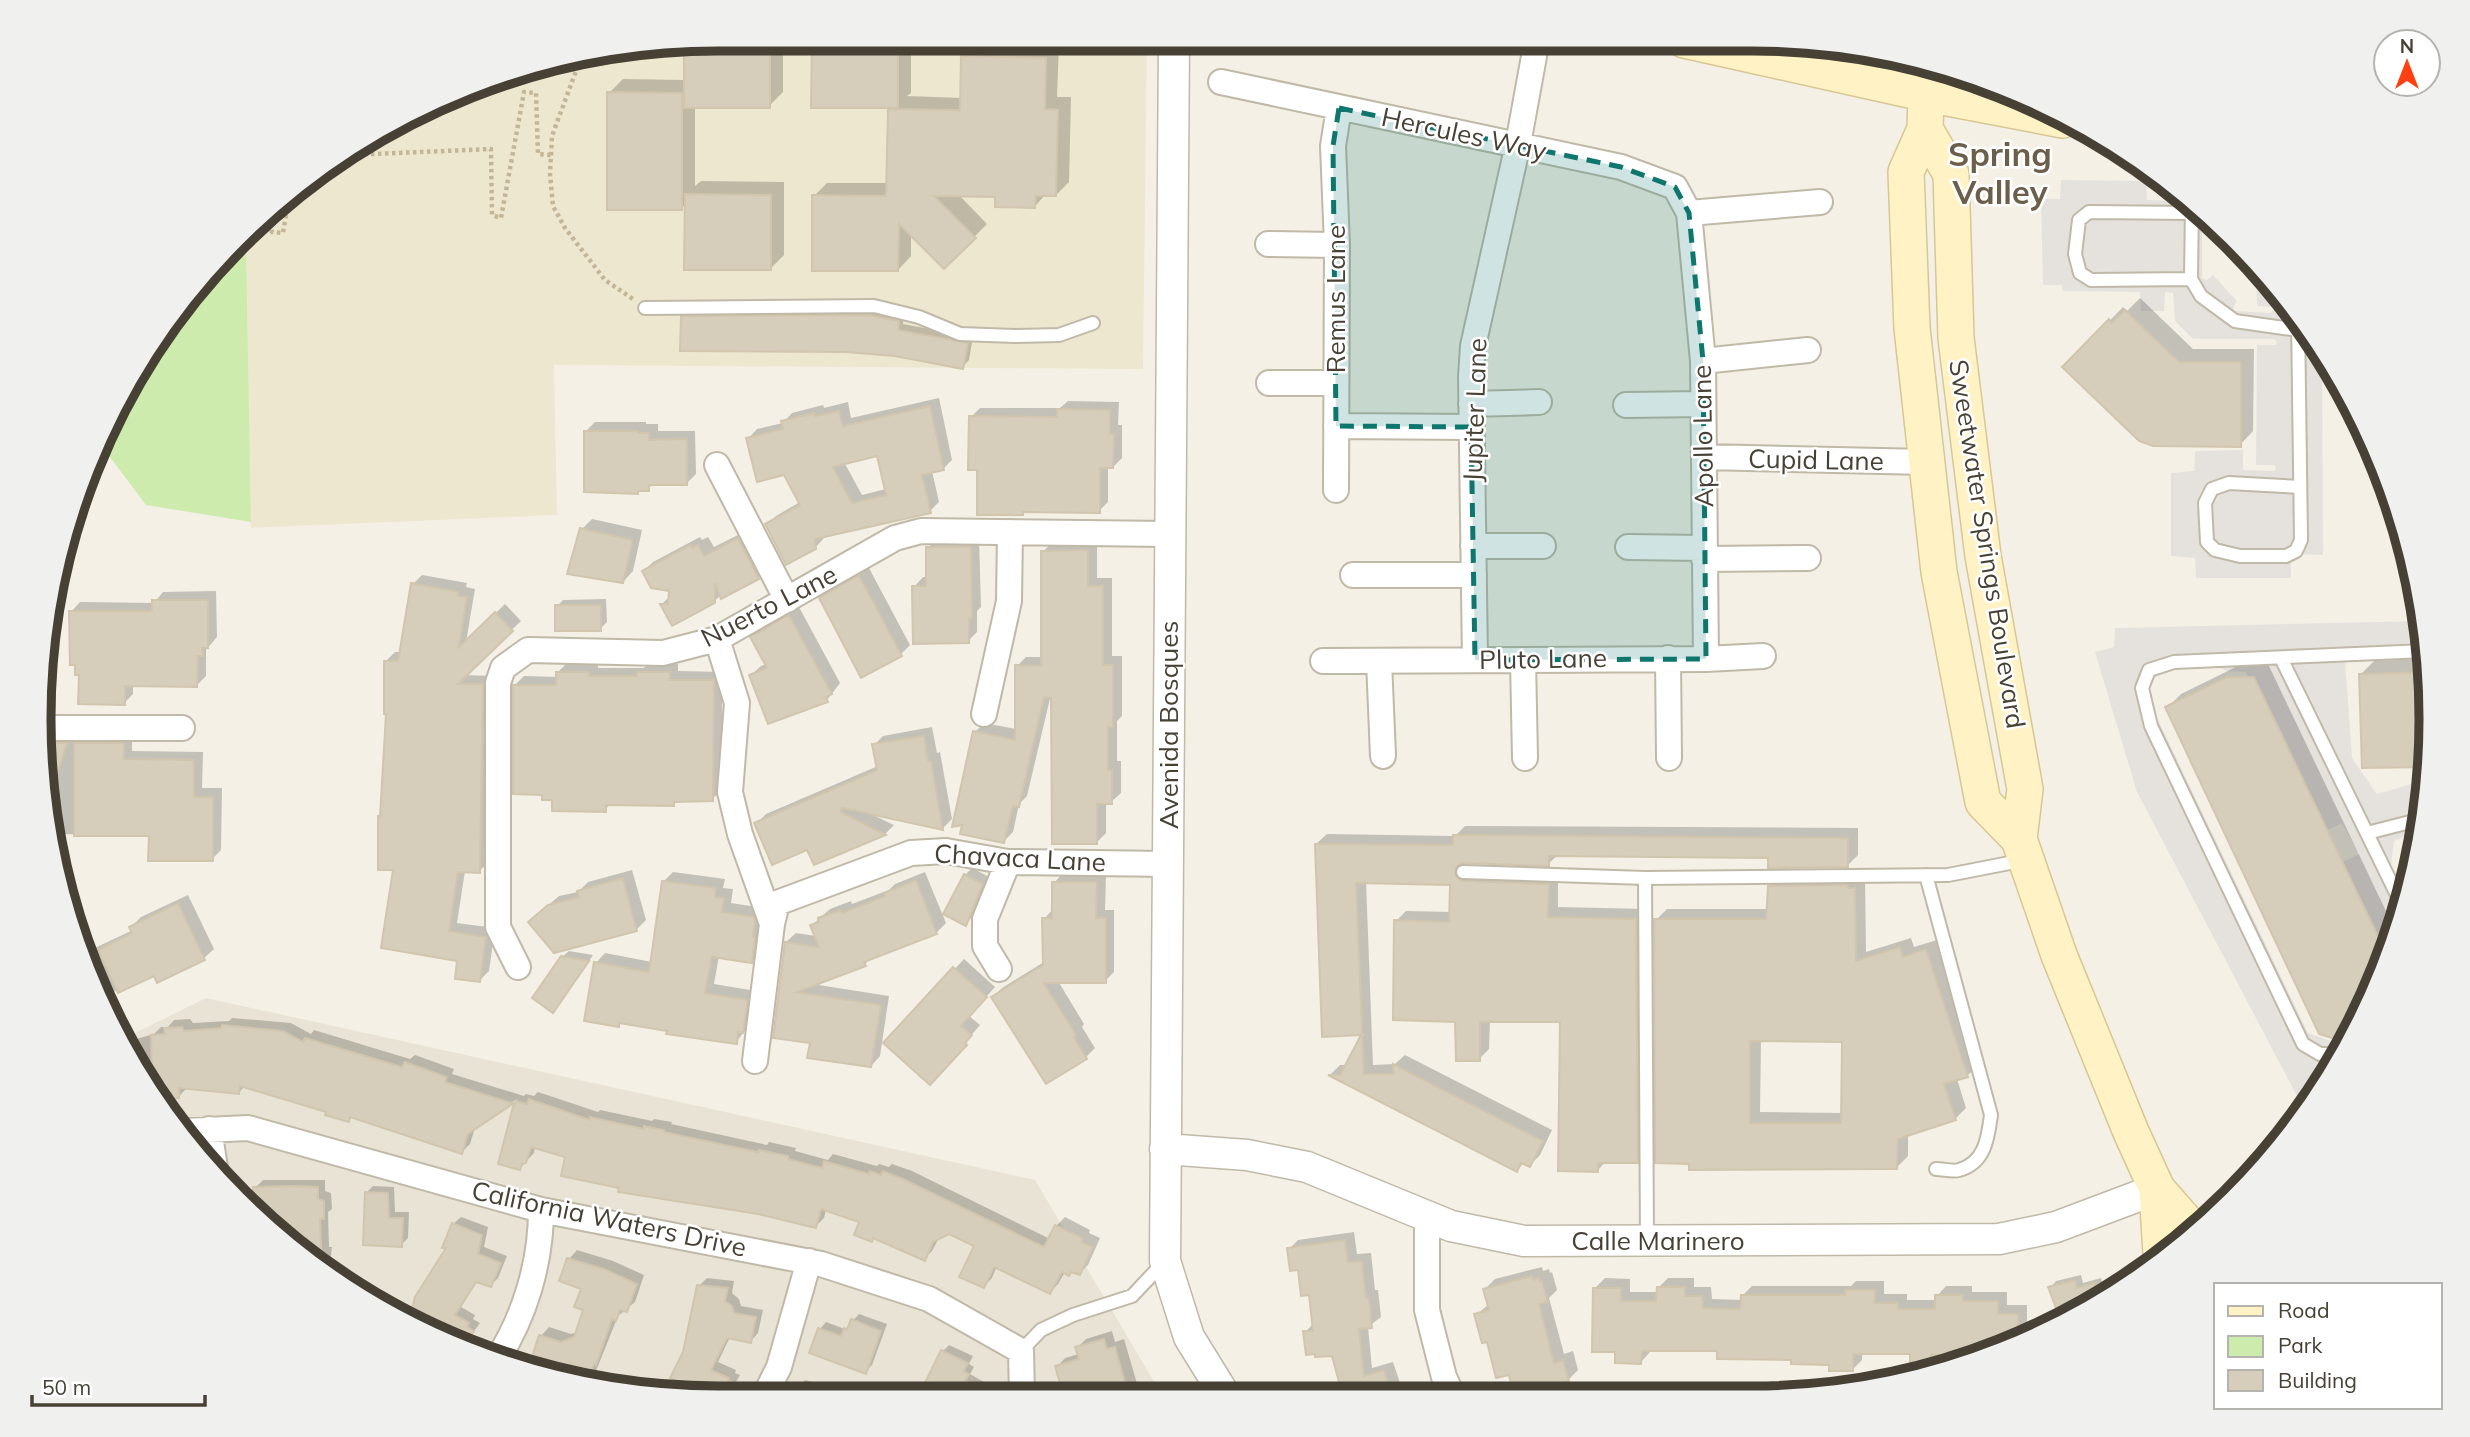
<svg xmlns="http://www.w3.org/2000/svg" width="2470" height="1437" font-family="Mulish,sans-serif">
<style>
.residential{fill:#e8e3d4}
.education{fill:#eee7cf}
.green{fill:#ccebac}
.parking{fill:#e5e2de}
.shadow{fill:#0003;fill-rule:evenodd}
.building{fill:#d6cdbb;stroke:#d1c5ad;stroke-width:2;fill-rule:evenodd}
.lines{fill:none;stroke-linecap:round;stroke-linejoin:round}
.service-casing{stroke:#c0b9a8;stroke-width:16}
.minor-casing{stroke:#c0b9a8;stroke-width:28}
.tertiary-casing{stroke:#c0b9a8;stroke-width:33}
.secondary-casing{stroke:#d7c793;stroke-width:38}
.path{stroke:#c3b698;stroke-width:4.5;stroke-dasharray:3.5 3.5;stroke-linecap:butt}
.service{stroke:#fff;stroke-width:12}
.minor{stroke:#fff;stroke-width:24}
.tertiary{stroke:#fff;stroke-width:30}
.secondary{stroke:#fff3c5;stroke-width:35}
.marked{fill:#0f766e;fill-opacity:0.2;stroke:#0f766e;stroke-width:5;stroke-dasharray:14 9;stroke-linejoin:round}
.labels{text-anchor:middle;stroke-width:5;stroke-linejoin:round;paint-order:stroke}
.street-label{font-size:26px;fill:#474135;stroke:#fff}
.district-label{font-size:33px;font-weight:bold;fill:#6b5f4b;stroke:#fff}
.rim{fill:none;stroke:#474135;stroke-width:9}
</style>
<rect width="100%" height="100%" fill="#f4f0e6"/>
<!-- residential -->
<path class="residential" d="M206,998l829,182 128,217h-489l-174,-35 -159,-78 -134,-117 -80,-130z"/>
<!-- education -->
<path class="education" d="M719,39h428l-4,330 -589,-4 3,150 -306,13 -5,-286 59,-63 195,-105z"/>
<!-- green -->
<path class="green" d="M246,242l5,280 -105,-17 -42,-56 49,-109z"/>
<!-- parking -->
<path class="parking" d="M2061,180l85,1 1,19 25,1 1,-12 29,23v66l5,2 6,-5 24,26 -4,7 2,3 36,2 4,-6 -18,-1 -1,-39 61,73 5,11 1,204 -32,-1v24h-95l-1,-20 -24,-2v-83l23,-2 1,-20 48,-1v20l31,1 2,-2 -1,-4h-19l1,-120h19l1,-3 -3,-3h-81l-18,-18 -2,-28 -8,-1 -1,19h-23l-1,-19 -77,-1 -1,-6h-19l-2,-86h19z
M2422,621l4,39 -81,1 7,97 25,36 48,-14 -7,72h-3l-5,-17 -16,6 -3,24 14,32 -18,59 -46,-93 18,-9 -17,-31 -21,10 -75,-161 -20,-1 -12,-7 -32,3 -31,12 -3,20 160,334 23,8 20,-9 -28,54 -26,10 -160,-304 -42,-140 19,-5 1,-19z"/>
<!-- shadow -->
<path class="shadow" d="M718,38l65,1v53l-14,14h-74v80l6,-5 83,1v73l-14,14 -83,-66 -5,5 -73,-115 14,-14 63,1z
M813,39h98v54l-4,3 55,2 1,-41 13,-13 83,1 -2,52h14l-2,85 -13,13 -10,-1 -11,12 -39,-11 -38,-1 29,30 -43,43 -33,-33v22l-13,14 -84,-74 13,-13h61l2,-74 3,-2 -80,-1z
M2140,298l53,51h61l-1,82 -13,14 -175,-78 58,-60 4,4z
M876,309l28,6 -1,9 70,13 -4,23 -7,7 -279,-50 6,-6z
M939,398l13,62 -9,9 -11,2 7,31 -9,9 -106,25v2l-9,10 -48,-23 9,-9 24,-14 -15,-29 -37,-34 9,-10 26,-6 9,-10 31,-8 1,3 24,-6 3,16zM878,454l8,35 -24,6 -18,-33z
M1068,401l51,1 -1,23h4v33l-9,9h-5v35l-9,9 -74,-1 -3,3 -44,-45 -7,-51 9,-9h80z
M595,422h51v2h12v7h37l1,43 -9,9h-33l-6,6h-8l-3,3 -51,-61z
M592,519l50,11 -9,41 -10,11 -54,-10 13,-43z
M748,530l19,38 -9,9 -36,19 -1,-2 -7,8 -41,22 -11,-20 9,-9v-5l-27,-19 9,-9 47,-25 2,3 6,-3 6,10z
M937,538h42l2,69 -4,4v21l-9,9 -54,-54 9,-10h5v-29z
M1052,542h45v36h15v78h10v60l-5,5v40h4v32l-10,9h-5v31l-9,9 -45,-152 -25,106 -8,8 -6,28 -9,9 -29,-109 9,-9 32,6 1,-63 9,-9h17v-105z
M869,568l41,77 -9,9 -79,-56 9,-9z
M422,575l45,8 -1,4 9,2 -9,53 39,-38 16,17 -56,54 27,1 -3,186 -10,9h-14l-8,52 38,5 -6,43 -9,9 -21,-20 -64,-92 -13,-54 6,-102 -2,-51 9,-9h6l12,-68z
M216,591l1,46 -11,13v26l-9,9 -64,-1v10l-9,9 -44,-30 -9,-61 9,-10 74,1 9,-11z
M606,599l1,23 -7,7 -43,-23 6,-6z
M799,607l41,76 -13,17 -76,-25 10,-9 5,-2 -14,-26 9,-9z
M2426,659l5,59 -4,47 -67,-90 14,-14z
M567,663h31v5h46l4,-4h30v7l44,1v118l-10,9 -35,1 -3,4 -63,-1 -6,7 -51,-12 -39,-113 9,-9 34,1 -1,-4z
M2242,664h26l127,266 -15,48 -30,57 -9,4 -173,-332 13,-13z
M932,727l5,26 3,-1 12,67 -9,9 -72,-14 23,11 -9,9 -70,29 -7,-15 -52,-24 10,-10 112,-48 -4,-21 9,-9z
M43,733l89,1v17l71,1 -1,36h20l-1,62 -9,9 -62,-24 -93,-1 -17,-71z
M1465,826l393,2v27l-10,10 -78,-9 -212,-1 -10,9 -83,-2 -1,3 9,6 85,3v33l88,2 1,242 -10,10h-31l-8,9 -37,-150h-71l-1,29 -10,10 -83,-138 10,-10 45,1v-29l-85,-2 7,184 22,-1 10,-9 147,75 -12,25 -10,10 -6,-2 -7,7 -186,-96 9,-9h7l17,-31 -40,1 -8,-191 11,-10 128,2z
M972,868l17,9 -17,40 -6,7 -1,-49z
M632,870l14,50 -9,9 -98,-16 20,-17 19,-4 10,-10z
M673,872l52,7 -2,9 10,1 -2,14 32,5 -2,44 -9,10 -33,-6 -5,28 42,7 -4,31 -16,20 -115,-20 -3,3 -22,-62 9,-10 47,9 12,-81z
M925,872l21,51 -10,10 -65,25 -6,6 -53,20 77,12 -9,60 -9,10 -59,-24 -37,-6 11,-94 10,-9 20,3 -4,-11 18,-16 21,-8 1,3 37,-14 6,-6z
M1063,873l43,1 -1,36h9v62l-9,9h-47l26,43 -2,3 13,21 -9,9 -93,-60 9,-9 42,-26v-43l9,-10 1,-26z
M1781,875l84,3 1,74 45,-14 3,9 23,-7 41,125 -11,11 -10,3 9,29 -11,11 -47,15v22l-11,11 -207,1 -34,-248 11,-11h101l2,-23zM1761,1039l83,1 -1,73 -83,-1z
M188,895l26,54 -10,9 -46,23 -3,-7 -53,23 -12,-19 -6,-25 49,-23 -2,-3 10,-10z
M569,951l24,4 -34,49 3,-47z
M964,959l31,28 -26,29 11,9 -41,48 -53,-30z
M232,1018l59,5 20,11 3,-4 96,29 5,-4 39,14 -2,5 72,22 2,-2 8,2 4,-4 60,20 2,-2 52,11 2,-2 18,3 -1,2 96,21 2,-3 27,6 -1,3 33,9 5,-6 44,12 2,-2 10,3 3,-3 20,7 138,68 6,-13 9,-9 25,13 -1,3 11,5 -12,27 -9,8 -7,-3 -7,2 -7,12 -8,8 -53,-26 -5,12 -8,8 -8,-41 -27,-13 -10,6 -7,13 -8,8 -63,-38 -35,-12 -2,9 -8,8 -58,-14 -137,-26 -54,-30 -32,-9 -1,6 -14,15 -20,-6 17,-63 -42,29 -5,16 -8,8 -110,-36 -4,4 -20,-9 -83,-25 -6,6 -51,-5 -9,9 -15,1 -35,-56 25,-7 7,-7h7l6,-7 16,-1 3,4 36,-2z
M263,1180h62v11l6,2 1,16 -4,3 1,35h3l-3,27 -32,-28 2,-17h-21v-19l-23,-22z
M373,1186l21,1 1,25h14l-1,26 -7,7 -35,-52z
M461,1217l27,10 -4,20 23,9 -9,22 -7,7 -13,-5 -17,27 14,8 -2,4 7,4 -16,22 -55,-27 40,-72 4,-22z
M1354,1232l3,22 14,-1 4,37h3l3,27 -13,10 4,41 21,-6 7,21 -7,7 2,7h-60l-1,-3 8,-8 -9,-32 -28,-22 9,-9 -4,-30 -21,-44 9,-9z
M577,1250l36,11 31,14 -9,27 -17,14 -26,65 -62,-13 11,-32 8,-9 22,7 6,-2 8,-24 -2,-20 -14,-29z
M1542,1267l1,4 6,-2 1,4 2,-1 5,18 -8,8 15,56 9,-3 5,19 -10,10 -58,-7 -22,-33 -12,-25 13,-11 -4,-15 10,-10z
M2081,1275l2,8 18,-5 5,18 -14,11 -30,14 -5,-19 -3,1 -4,-15 6,-7z
M707,1278l27,3 -2,12 7,6 2,7 22,4 -5,23 -7,8 -21,-4 -12,25 18,8 -1,3 5,2 -12,22h-15l-8,-4 -2,4 -40,-2 22,-43 14,-66z
M1605,1278l25,1v13h28v-4l10,-10h26v9h17l1,12 30,1v-4l10,-10h99l5,-5h28v13h23v6h30v-4l9,-10h26v6h35v13h20v32l-45,20v-4l-42,2 -9,9 -20,-11 -49,-1v8l-9,9 -22,-6 -112,-14h-68l-1,3 -9,10 -24,-12 -22,-62z
M859,1314l28,10 -15,41 -6,6 -46,-42 6,-7 19,7z
M1112,1331l3,11 9,-3 17,58h-73l-11,-30 8,-9 14,-4 -2,-6 9,-9z
M949,1345l24,11 -4,8 5,3 -4,7 21,12 -5,11h-44l-18,-8 19,-38z
M805,1380l58,14 -1,3h-66l3,-11z"/>
<!-- building -->
<path class="building" d="M718,38l52,1v69h-86v-64z
M812,39h86v69h-87z
M961,56l85,2 -1,51 13,1 -2,86h-20l-1,12 -40,-1v-10l-61,-1 42,42 -32,31 -45,-45 -1,47h-86v-76l74,1 2,-87 72,1z
M607,92l75,1v117h-75z
M685,194l86,1v75h-87z
M2125,310l54,52h62v85l-88,-1 -14,-5 -77,-74 47,-48 3,4z
M869,315l30,6 -1,9 70,13 -5,26 -68,-13 -50,-4 -165,-1 1,-35z
M930,406l14,64 -22,5 9,38 -116,26 1,10 -30,16 -21,-41 35,-19 -16,-30 -27,7 -11,-44 37,-9 -2,-8 33,-8 1,3 24,-5 4,15zM877,456l9,39 -34,8 -19,-36z
M1057,409l53,1v24h4l-1,34h-13v45l-77,-1v3h-46v-45h-9l1,-54 88,1z
M584,431h54v2h11v7l38,-1v46h-38v6h-11v3l-54,-2z
M580,528l53,12 -10,43 -56,-9z
M738,538l21,41 -38,20 -6,-16v20l-43,23 -12,-22h8l1,-13 -18,-3 -9,-17 48,-26 2,3 6,-3 6,11z
M926,547h45l1,71 -3,1v24l-56,1 -1,-58h14z
M1088,550v36h15v79h10v62h-5v43h4v34h-15v40h-45l-1,-146 -7,-1 -25,110 -6,-1 -9,37 -44,-9 2,-9 -10,2 21,-96 42,9v-75l26,1v-115z
M859,575l43,81 -41,22 -42,-80z
M411,583l48,9 -1,4 9,1 -8,50 36,-35 18,19 -55,53h25l-3,189 -22,-1 -9,59 37,6 -6,45 -25,-3 2,-18 -76,-13 12,-78h-15v-54h2l6,-102h-2v-53h14z
M152,600h56v48h-6l1,8h-5l-1,31 -72,-1v19l-47,-1 1,-29h-4v-10h-5l-1,-54h83z
M555,605h46v26h-46z
M789,615l43,79 -6,3 2,5 -60,22 -19,-49 18,-7 -17,-31z
M556,672h33v4h48v-4h33v8h44l-1,121 -39,1v4l-68,-1v7l-54,-1v-11h-10v-5l-29,-1v-109h43z
M2427,672l4,46 -4,49 -65,1 -3,-94z
M2227,677h27l133,278 -7,23 -32,59 -7,4 -22,-7 -154,-327z
M924,736l4,25h3l12,69 -101,-22 -1,4 45,23 -72,30 -7,-15 -35,15 -18,-42 123,-53 -5,-26z
M42,743h25l-18,58 -9,-38z
M74,743h50v16l70,1v37h19v64h-65l1,-25h-75z
M1453,835l395,3v29l-80,1v-10l-219,-2v10l-86,-3 -7,4 -1,8 7,6 87,3 -1,33 88,2 2,244h-40v9l-40,-1 2,-149h-80v39h-24l-1,-39 -62,-2 1,-100 55,2 1,-37 -94,-2 8,191h29v-10l150,77 -13,26 -9,-4 -4,9 -189,-97h12l21,-40 -39,2 -7,-193 138,1z
M964,874l19,10 -17,42 -23,-12z
M623,878l14,53 -83,22 -26,-31 20,-17 31,-8 -2,-6z
M916,880l21,54 -73,28 2,4 -69,26 84,13 -10,62 -64,-9 3,-15 -37,-5 12,-96 34,5 -9,-22 9,-3 -1,-4 23,-8 1,3 43,-17 -1,-3z
M662,881l54,7 -1,9 9,1 -2,14 32,5 1,5 -2,15h2l-3,26 -40,-6 -7,36 43,7 -5,33 -5,-1 -1,12 -71,-10 1,-3 -48,-8v4l-35,-6 10,-59 55,10z
M1052,882h45l-1,36h10v65h-62l32,52 -2,2 13,22 -41,25 -55,-87 52,-32 -1,-47h10z
M1848,885v3h7l1,73 44,-14 3,10 23,-8 42,128 -24,7 12,36 -58,19 -1,30 -208,1v-6l-34,-1 -1,-244h112l2,-33zM1750,1041l92,1 -1,81h-91z
M178,903l27,57 -48,23 -3,-7 -36,17 -20,-43 34,-17 -3,-6z
M561,956l28,5 -36,52 -21,-15z
M953,967l34,30 -26,29 11,9 -7,8 2,2 -37,40 -47,-42z
M222,1025l61,6 20,11 2,-4 97,29 3,-5 42,15 -2,5 70,22 1,-3 11,3 2,-5 61,21v-3l54,12v-3l20,4v2l94,20 1,-2 29,6v3l34,9 2,-7 45,13 1,-3 11,4 2,-4 20,8 141,68 11,-22 28,13 -1,4 11,5 -13,28 -9,-3 -2,4 -7,-4 -12,22 -56,-27 -10,21 -25,-11 15,-31 -25,-12 -16,8 -8,19 -52,-23 -1,4 -18,-7 5,-13 -38,-13 -5,19 -58,-14 -140,-22 1,-4 -58,-12 4,-19 -34,-10 -5,16 -4,1 -2,6 -22,-6 16,-61 -46,31 -6,20 -112,-37 -1,5 -24,-7 1,-3 -86,-26 -1,8 -60,-6v10l-14,1 -13,-20 -1,-44 14,-1 -1,-6 18,-1 2,4 37,-3z
M292,1186l26,1v12l6,2v18h-4l2,48 -69,-60v-20z
M365,1192l23,1 1,25h14l-1,29 -39,-2z
M452,1223l30,12 -4,19 23,9 -10,24 -15,-5 -21,33 14,8 -2,4 7,4 -9,14 -59,-29 7,-11 2,-8 31,-49h-4z
M1345,1240l3,22 14,-1 4,37h3l3,30 -13,1 5,47 20,-6 7,24 -10,3h-38l-11,-41 -17,1v-3l-9,1 -3,-24h10l-4,-36 -8,1 -3,-26 -8,1 -3,-23z
M567,1258l37,11 33,15 -10,28 -7,-2 -4,11 -4,-2 -16,46 -2,-1 -5,13 -58,-17 8,-25 22,7 13,-5 9,-27 -9,-3 7,-18 -22,-8z
M1532,1276l1,4 6,-2 1,4 2,-1 6,21 -9,2 15,59 9,-3 6,21 -10,3v2l-45,11 -5,-22 -13,3 -9,-36 -5,1 -8,-29 15,-4 -6,-21z
M2075,1280l2,8 17,-5 6,18 -8,6 -31,14 -13,-34z
M697,1285l31,3 -3,13 7,5 2,7 22,4 -5,26 -24,-5 -16,32 18,8 -1,2 5,3 -6,14h-19l-38,-19 13,-26z
M1657,1287h28v9h17l1,12 37,1 1,-14h104v-5h30v13h23v6h37v-14h28v6h35v13h20v27l-31,14h-56v11h-21v-12h-57v17h-24v-6l-38,-1v-4l-74,-1v-8h-75l-1,13 -26,-1v-11h-23l1,-64h28v13h35z
M851,1319l30,12 -15,43 -57,-21 9,-25 23,8 3,-8 3,2z
M1104,1339l3,10 8,-2 14,50h-65l-9,-31 24,-7 -4,-12z
M941,1350l27,13 -4,8 5,3 -4,7 33,16h-80z"/>
<g class="lines">
<!-- service casing -->
<g class="service-casing">
<path id="service" d="M2192,204l-1,75 10,17 34,25 63,9
M2191,279l-100,1 -11,-7 -5,-19 4,-34 10,-8 103,1
M645,308l229,-2 45,11 41,17 55,2 44,-1 34,-12
M2298,318l3,222 -5,11 -10,5h-46l-25,-6 -8,-8 -2,-39 7,-14 17,-6 71,4
M2281,658l121,247
M2367,833l55,-14
M1463,872l182,6 2,363
M1926,875l65,240c-3,23 -6,48 -32,55 -6,2 -16,-1 -23,-1
M1645,878l303,-3 77,-15
M2339,1054h-19l-17,-10 -152,-318 -9,-38 7,-18 25,-8 251,-11
M1021,1351l20,-21 32,-15 59,-19 33,-35"/>
</g>
<!-- minor casing -->
<g class="minor-casing">
<path id="minor" d="M1221,82l400,85 54,20 14,26 14,148 3,298
M1689,213l131,-11
M1268,244l69,1
M1703,361l105,-11
M1269,383h67
M1471,404l68,-2
M1626,405l77,-1
M1336,426l135,1
M1704,457l223,5
M717,465l70,135
M1336,490l1,-245 -4,-99 6,-38
M1473,546h70
M1628,547l76,1
M1704,559l104,-1
M1353,575h121
M717,639l20,64 -7,89 10,42 32,90 -17,137
M1668,658l1,100
M1475,660l-4,-283 2,-31 45,-202 19,-104
M1523,660l2,98
M1323,661l383,-2 57,-3
M1379,661l4,95
M984,714l25,-113 1,-69
M43,728h139
M772,924l5,-21 134,-50 35,-2 62,11 160,2
M518,967l-20,-40v-244l5,-15 25,-18 135,3 54,-14 178,-101 26,-7 249,3
M999,969l-14,-23v-27l23,-57
M209,1129l7,45
M185,1131l63,-3 293,82 280,54 108,35 92,52 1,46
M1427,1216v94l17,67 9,20
M496,1361c29,-44 45,-99 45,-151
M764,1397l15,-30 30,-106"/>
</g>
<!-- tertiary casing -->
<g class="tertiary-casing">
<path id="tertiary" d="M1174,39l-9,1222 24,76 37,60
M1165,1149l82,6 60,12 144,59 73,15 475,-2 57,-12 101,-38"/>
</g>
<!-- secondary casing -->
<g class="secondary-casing">
<path id="secondary" d="M1684,40l243,54 136,26
M1927,66l-2,63 -19,43 6,156 27,244 44,230 36,37 40,116 72,177 26,57 36,41
M1925,129l26,45 5,164 27,218 42,233 -6,50
M2157,1189l4,65"/>
</g>
<!-- path -->
<path class="path" d="M584,61l-8,10 -24,65 -2,38 3,32 12,22 40,52 28,19
M350,155l141,-6 1,66 9,3 23,-126 12,1 2,61 13,1
M270,216l2,16 11,1 6,-37"/>
<!-- service -->
<use href="#service" class="service"/>
<!-- minor -->
<use href="#minor" class="minor"/>
<!-- tertiary -->
<use href="#tertiary" class="tertiary"/>
<!-- secondary -->
<use href="#secondary" class="secondary"/>
</g>
<!-- marked area -->
<path class="marked" d="M1339,108l282,59 54,20 14,26 14,148 3,298 -231,1 -4,-233 -135,-1 -3,-280z"/>
<g class="labels">
<!-- street labels -->
<g class="street-label">
<text transform="translate(1464 134) rotate(12)" y="9">Hercules Way</text>
<text transform="translate(1336 299) rotate(-90)" y="9">Remus Lane</text>
<text transform="translate(1475 410) rotate(-88)" y="9">Jupiter Lane</text>
<text transform="translate(1703 436) rotate(-91)" y="9">Apollo Lane</text>
<text transform="translate(1816 460) rotate(1)" y="9">Cupid Lane</text>
<text transform="translate(1987 544) rotate(81)" y="9">Sweetwater Springs Boulevard</text>
<text transform="translate(769 606) rotate(-27)" y="9">Nuerto Lane</text>
<text transform="translate(1543 659) rotate(-1)" y="9">Pluto Lane</text>
<text transform="translate(1169 725) rotate(-90)" y="9">Avenida Bosques</text>
<text transform="translate(1020 858) rotate(3)" y="9">Chavaca Lane</text>
<text transform="translate(609 1219) rotate(12)" y="9">California Waters Drive</text>
<text x="1658" y="1250">Calle Marinero</text>
</g>
<!-- district labels -->
<g class="district-label">
<text x="2000" y="166">Spring<tspan x="2000" dy="38">Valley</tspan></text>
</g>
</g>
<!-- crop -->
<path d="M0 0H2470V1437H0ZM718 51H1752A667 667 0 0 1 2419 718V719A667 667 0 0 1 1752 1386H718A667 667 0 0 1 51 719V718A667 667 0 0 1 718 51Z" fill="#f0f0ef" fill-rule="evenodd"/>
<path class="rim" d="M718 51H1752A667 667 0 0 1 2419 718V719A667 667 0 0 1 1752 1386H718A667 667 0 0 1 51 719V718A667 667 0 0 1 718 51Z"/>
<!-- legend -->
<rect x="2214" y="1283" width="228" height="126" fill="#ffffff" stroke="#b5b3ae" stroke-width="2"/>
<rect x="2228" y="1306" width="35" height="10" fill="#fff3c5" stroke="#b5b3ae" stroke-width="2"/>
<text x="2278" y="1318" font-size="21" fill="#474135">Road</text>
<rect x="2228" y="1336" width="35" height="21" fill="#ccebac" stroke="#b5b3ae" stroke-width="2"/>
<text x="2278" y="1353" font-size="21" fill="#474135">Park</text>
<rect x="2228" y="1370" width="35" height="21" fill="#d6cdbb" stroke="#b5b3ae" stroke-width="2"/>
<text x="2278" y="1388" font-size="21" fill="#474135">Building</text>
<!-- north arrow -->
<g transform="translate(2407 63)"><circle r="33" fill="#ffffff" stroke="#b5b3ae" stroke-width="2"/>
<path d="M0-5L12 26L0 18L-12 26Z" fill="#ff4012"/>
<text y="-10" font-size="19" font-weight="bold" text-anchor="middle" fill="#474135">N</text>
</g>
<!-- scale -->
<path d="M32 1395v10h173v-10" fill="none" stroke="#474135" stroke-width="3.5"/>
<text x="42" y="1395" font-size="21" fill="#474135" stroke="#ffffff" stroke-width="5" paint-order="stroke">50 m</text>
</svg>
